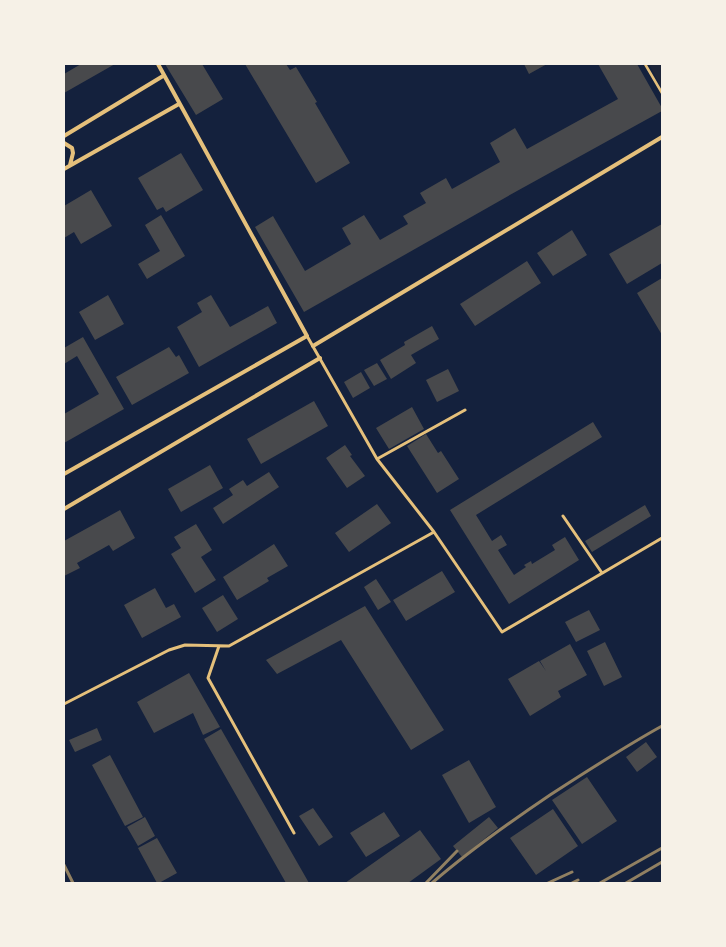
<svg xmlns="http://www.w3.org/2000/svg" width="726" height="947" font-family="'Exo 2',sans-serif">
<style>
.green{fill:#1d2539}
.building{fill:#48494c}
.lines{fill:none;stroke-linecap:round;stroke-linejoin:round}
.path{stroke:#e5c07b;stroke-width:2.5}
.service{stroke:#e5c07b;stroke-width:3}
.minor{stroke:#e5c07b;stroke-width:4}
.rail{stroke:#918062;stroke-width:3}
</style>
<rect width="100%" height="100%" fill="#14213d"/>
<!-- green -->
<path class="green" d="M649,64h13v25z"/>
<!-- building -->
<path class="building" d="M81,64h34l-51,29v-19z
M165,64h37l21,35 -27,16z
M245,64h41l4,6 6,-3 21,35 -2,1 35,60 -34,20z
M524,64h23l-18,10z
M598,64h39l25,44v3l-145,80 -213,121 -49,-85 18,-11 32,55 46,-27 -9,-16 22,-13 16,25 28,-16 -5,-8 23,-13 -6,-10 26,-15 6,11 48,-27 -10,-19 25,-15 12,21 91,-50z
M181,153l22,37 -37,22 -3,-5 -6,3 -19,-32z
M91,190l21,36 -31,18 -7,-12 -10,6v-32z
M161,215l24,41 -38,23 -9,-15 22,-13 -15,-26z
M662,224v39l-35,21 -18,-30z
M572,230l15,25 -34,21 -16,-23z
M527,261l14,22 -66,43 -15,-22z
M662,278v57l-25,-42z
M108,295l16,29 -29,16 -16,-28z
M211,295l19,32 38,-21 9,17 -78,44 -22,-40 25,-15 -5,-9z
M432,326l7,13 -28,16 5,8 -25,16 -11,-19 25,-15 -1,-3z
M83,337l41,72 -60,34v-29l35,-20 -22,-38 -13,8v-16z
M169,347l7,10 3,-2 10,18 -57,32 -16,-28z
M377,363l10,16 -13,7 -10,-16z
M448,369l11,22 -22,11 -11,-22z
M361,372l9,16 -17,10 -9,-16z
M314,401l14,25 -67,38 -14,-25z
M412,407l12,22 -35,20 -13,-21z
M593,422l9,15 -126,78 16,26 9,-6 6,10 -9,5 16,25 12,-8 -2,-2 7,-4 1,3 23,-14 -3,-5 13,-8 14,23 -70,44 -59,-94z
M426,434l12,19 3,-2 18,28 -22,14 -30,-47z
M345,445l7,10 -2,1 15,20 -18,12 -21,-30z
M210,465l13,23 -42,24 -13,-23z
M269,472l10,15 -56,37 -10,-16 20,-13 -4,-6 14,-9 4,6z
M377,504l14,19 -42,29 -14,-19z
M645,505l6,11 -59,36 -7,-11z
M120,510l15,28 -22,13 -4,-6 -32,18 3,5 -16,8v-35z
M196,524l16,26 -11,7 15,23 -21,13 -24,-39 10,-6 -7,-11z
M274,544l14,22 -21,12 2,3 -32,19 -14,-23z
M442,571l13,21 -49,29 -13,-21z
M376,579l15,23 -13,8 -14,-23z
M155,588l11,20 8,-4 7,13 -39,21 -18,-33z
M223,595l15,24 -21,13 -15,-24z
M365,606l79,124 -33,20 -70,-110 -64,34 -11,-14z
M589,610l11,20 -24,12 -11,-20z
M605,642l17,35 -18,9 -17,-35z
M570,644l17,31 -29,16 3,6 -31,19 -22,-37 31,-18 7,10 -6,-10z
M189,673l31,54 -17,8 -10,-22 -39,20 -17,-31z
M97,728l5,12 -27,12 -6,-12z
M221,729l88,154h-23l-82,-144z
M646,742l11,15 -20,15 -11,-15z
M110,755l33,62 -18,9 -33,-61z
M469,760l27,47 -27,16 -27,-48z
M587,777l30,44 -35,23 -30,-44z
M313,808l20,29 -14,9 -20,-30z
M553,809l25,37 -42,29 -26,-37z
M384,812l16,24 -34,21 -16,-24z
M145,817l10,19 -17,10 -11,-19z
M489,817l9,11 -36,29 -9,-11z
M420,830l21,29 -33,24h-63z
M157,838l20,35 -18,10h-2l-19,-35z"/>
<g class="lines">
<!-- path -->
<path class="path" d="M645,64l17,29"/>
<!-- service -->
<path class="service" d="M307,336l70,123 57,73 68,100 160,-94
M377,459l88,-49
M563,516l39,57
M219,646l-11,32 86,155
M64,704l105,-54 16,-5 44,1 205,-114"/>
<!-- minor -->
<path class="minor" d="M64,136l99,-60
M64,143l8,5 1,5 -3,12
M64,169l115,-65
M313,346l349,-209
M64,474l243,-138 -149,-272
M64,509l256,-151"/>
<!-- rail -->
<path class="rail" d="M64,865l9,18
M426,883l31,-32
M432,883c37,-32 78,-61 118,-88 37,-24 74,-48 112,-69
M548,883l24,-11
M572,883l6,-3
M600,883l62,-35
M626,883l36,-21"/>
</g>
<!-- border -->
<rect width="726" height="947" fill="none" stroke="#f6f1e7" stroke-width="130"/>
</svg>
